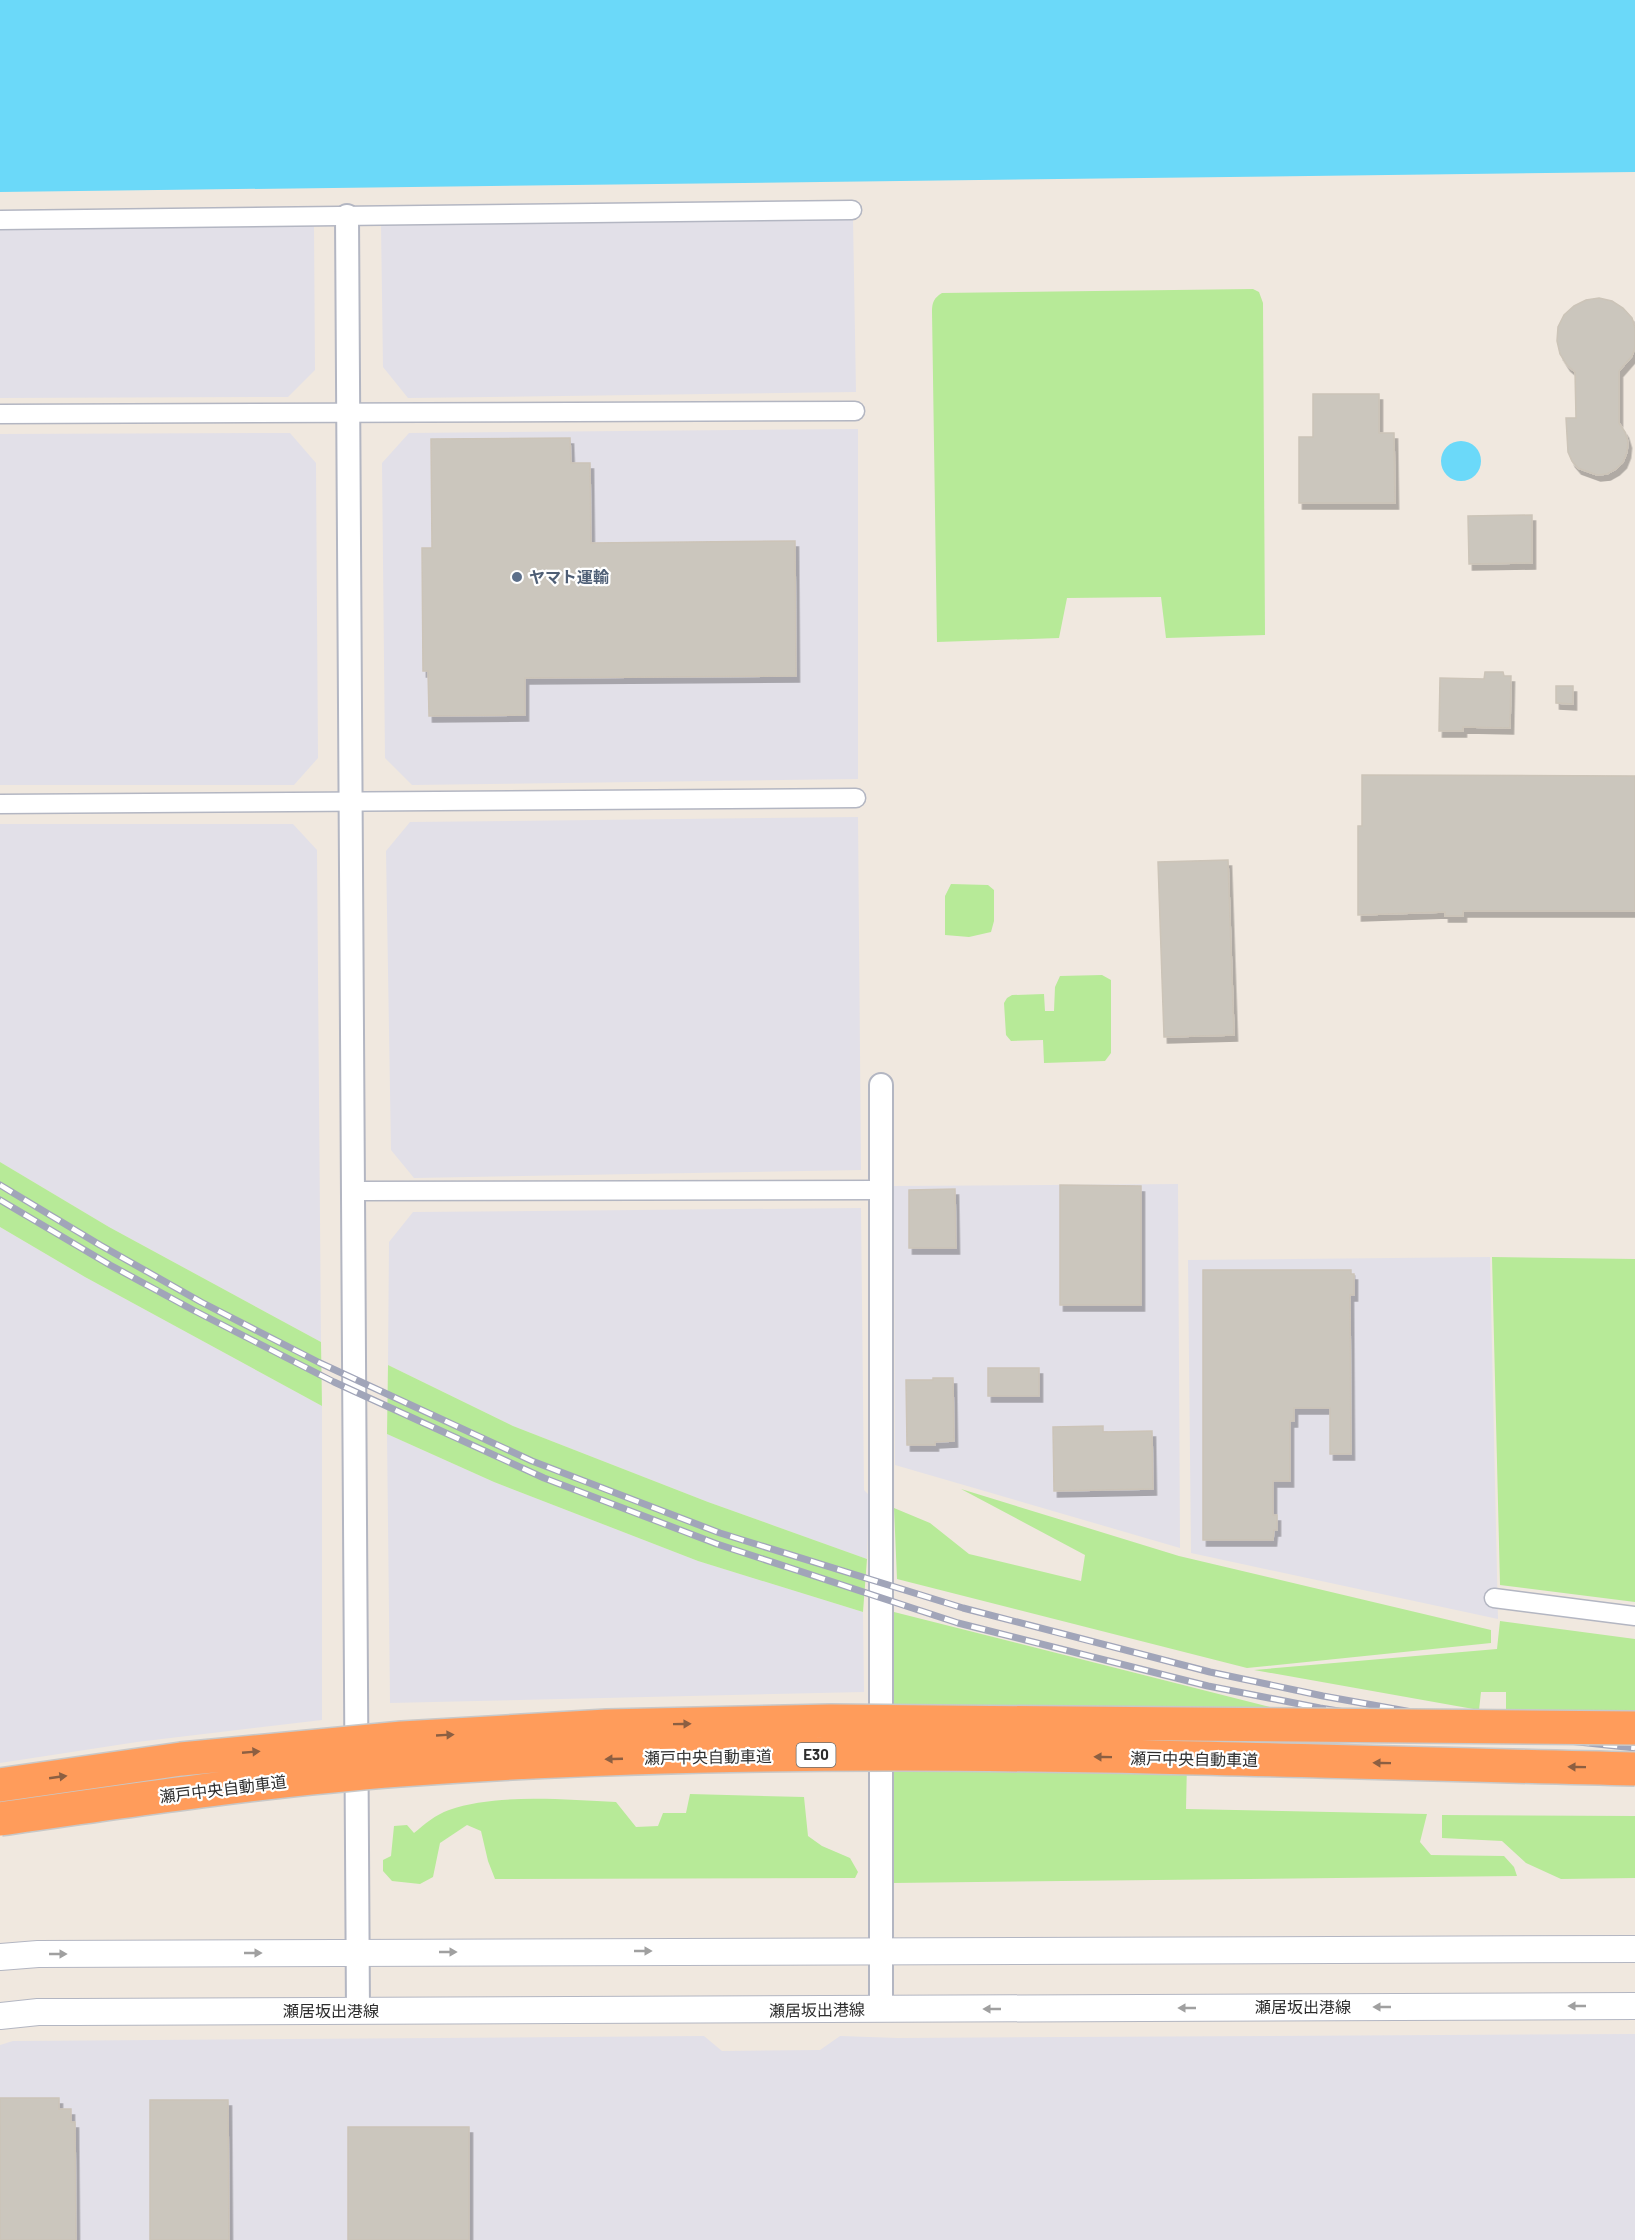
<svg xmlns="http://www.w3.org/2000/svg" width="1635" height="2240" font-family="Barlow,'Noto Sans JP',sans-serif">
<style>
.industrial{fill:#e2e0e8}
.green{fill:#b7ea98}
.water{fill:#6bd9f9}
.building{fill:#cbc6bd;stroke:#ccc4b8;stroke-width:1.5;filter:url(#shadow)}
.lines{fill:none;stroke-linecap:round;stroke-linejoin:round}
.minor-casing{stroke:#b3b6c2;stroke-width:21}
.tertiary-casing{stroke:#b3b6c2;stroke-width:26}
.secondary-casing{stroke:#b3b6c2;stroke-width:28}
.minor{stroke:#fff;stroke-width:18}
.tertiary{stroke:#fff;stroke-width:22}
.secondary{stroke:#fff;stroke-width:26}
.rail-casing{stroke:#a1a5b9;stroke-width:7}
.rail{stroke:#fff;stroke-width:4.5;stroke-dasharray:14;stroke-linecap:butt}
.motorway-bridge-casing{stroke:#c8c8c8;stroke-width:36;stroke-linecap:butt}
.motorway-bridge{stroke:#ff9c5b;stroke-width:33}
.oneway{fill:#8c5f42}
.oneway2{fill:#a0a0a0}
.service-dot{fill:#5c6f8a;stroke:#fff;stroke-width:2}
.labels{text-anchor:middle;stroke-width:4.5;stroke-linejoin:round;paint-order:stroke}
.shield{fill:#fff;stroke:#6c6c6c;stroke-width:1.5}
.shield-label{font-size:15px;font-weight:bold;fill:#2d2d2d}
.service-label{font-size:16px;font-weight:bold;fill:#4e5e75;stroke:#fff;text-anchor:start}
.street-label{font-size:16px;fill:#2d2d2d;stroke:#fff}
</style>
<defs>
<filter id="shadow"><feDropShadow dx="3.5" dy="6" stdDeviation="0" flood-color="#0004"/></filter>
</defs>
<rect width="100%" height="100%" fill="#f0e8df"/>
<!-- industrial -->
<path class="industrial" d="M853,218l3,174 -448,6 -25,-31 -2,-143z
M314,226l1,144 -27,27 -288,1v-170z
M858,429v350l-446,6 -27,-27 -3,-295 27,-30z
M290,433l26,30 2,295 -24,27h-294v-351z
M858,817l3,353 -447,8 -23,-28 -5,-299 24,-29z
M0,824h293l24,26 4,492 -212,-115 -109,-65z
M1178,1184l2,364 -285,-83 -1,-279z
M861,1208l3,282 5,5 -2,64 -159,-57 -195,-76 -125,-61 1,-123 24,-30z
M0,1227l85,50 237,129v314l-185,22 -137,21z
M1490,1257l8,362 -307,-66 -3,-293z
M387,1434l107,48 204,79 165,51 1,80 -474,11z
M1635,2034v206h-1635v-195l13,-4 691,-5 18,15 98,-1 20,-14 58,2z"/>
<!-- green -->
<path class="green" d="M1253,289l6,3 4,11 2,332 -99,3 -5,-41 -94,1 -8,40 -122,4 -5,-330c0,-10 2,-14 10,-19z
M951,884l37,1 6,5v31l-3,11 -22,5 -24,-2v-39z
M1102,975l9,5v73l-6,8 -61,2 -1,-23 -32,1 -5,-6 -2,-32 3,-5 5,-3 32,-1 1,17h9l1,-24 5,-11z
M0,1162l109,65 212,115 1,64 -237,-129 -85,-50z
M1492,1257l143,2v343l-135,-17z
M388,1365l125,61 195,76 159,57 -4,53 -165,-51 -204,-79 -107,-48z
M961,1489l218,67 312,74v13l-244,25 -350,-89 -3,-71 36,15 39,31 112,27 4,-26z
M894,1612l412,104 -118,-2 -2,95 241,5 -7,28 11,13 73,1 10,11 3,9 -624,7z
M1500,1621l135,18v73l-129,-3v-17h-25l-2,18 -225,-40 243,-21z
M690,1794l114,3 4,39 14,10 28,12 8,14 -3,6 -360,1 -7,-18 -7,-30 -14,-6 -27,18 -7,34 -13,7 -28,-3 -9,-10v-11l8,-4 3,-30 13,-1 7,8c11,-9 21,-18 35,-23 48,-17 116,-10 167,-8l20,25 22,-1 5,-13h23z
M1442,1815l193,1v62l-74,1 -35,-16 -24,-22 -60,-3z"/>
<!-- water -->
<path class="water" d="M0,0h1635v172l-1635,20z
M1441 461a20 20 0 1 1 40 0a20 20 0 1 1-40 0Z"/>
<!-- building -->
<path class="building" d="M1599,298l13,3 11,7 9,10 3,10v19l-3,9 -13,15v52l6,9 3,10 -1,10 -4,10 -7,7 -9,5 -10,1 -19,-7 -6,-7 -4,-9 -2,-34h10l-1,-46 -8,-7 -7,-11 -3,-13 1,-14 6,-12 10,-9 12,-6z
M1313,394h66v39h15l1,70h-96v-66h14z
M570,438l1,25h19l1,80 204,-2 1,135 -271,2v37l-96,1 -1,-45h-5l-1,-123h10l-1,-109z
M1532,515v48l-63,1 -1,-48z
M1485,672h18l1,4h7l-1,52 -47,-1v4h-24l1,-53 44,1z
M1556,686h17v18l-17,-1z
M1362,775l273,1v135h-172v5h-18v-4l-87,3v-89h4z
M1228,860l6,175 -70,2 -6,-175z
M1060,1185l81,1v119h-81z
M955,1189l1,59h-47v-58z
M1203,1270h148v4h3v21h-4l1,159h-21v-46h-36v13h-4v60h-17v34h4v15h-3l-1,10h-70z
M988,1368h51v28h-51z
M933,1378h20l1,63 -19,1v3h-28l-1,-65h27z
M1103,1426v6l49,-1 1,58 -99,2 -1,-64z
M0,2098h59v11h12v13h4l1,118h-76z
M150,2100h78l1,140h-79z
M348,2127h121v113h-121z"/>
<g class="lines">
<!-- minor casing -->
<g class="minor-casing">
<path id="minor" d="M0,220l852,-10
M0,414l855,-3
M0,804l856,-6
M353,1191l528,-1
M1494,1598l141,18"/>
</g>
<!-- tertiary casing -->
<g class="tertiary-casing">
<path id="tertiary" d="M347,216l11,1795
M881,1085v924"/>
</g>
<!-- secondary casing -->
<g class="secondary-casing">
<path id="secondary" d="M0,1957l38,-3 1597,-5
M0,2016l38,-4h35l1562,-6"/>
</g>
<!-- minor -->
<use href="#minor" class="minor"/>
<!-- tertiary -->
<use href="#tertiary" class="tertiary"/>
<!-- secondary -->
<use href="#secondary" class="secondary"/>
<!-- rail casing -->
<g class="rail-casing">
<path id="rail" d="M0,1185l100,60 101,57 119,61 212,98 188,72 243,75 247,64 113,24 111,20 201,20
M0,1200l110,65 83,45 141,72 210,96 173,66 241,79 250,63 112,22 117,19 198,21"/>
</g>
<!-- rail -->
<use href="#rail" class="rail"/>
<!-- motorway-bridge casing -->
<g class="motorway-bridge-casing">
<path id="motorway-bridge" d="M0,1785l181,-26 221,-21 205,-12 224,-5 804,7
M0,1819c133,-19 266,-39 400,-49 411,-30 824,-10 1235,-1"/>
</g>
<!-- motorway-bridge -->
<use href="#motorway-bridge" class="motorway-bridge"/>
</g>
<!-- one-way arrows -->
<defs><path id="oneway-solid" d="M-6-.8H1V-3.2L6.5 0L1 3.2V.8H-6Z" transform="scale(1.5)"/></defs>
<g class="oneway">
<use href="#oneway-solid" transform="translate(682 1724) rotate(-1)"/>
<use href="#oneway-solid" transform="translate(445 1735) rotate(-3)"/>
<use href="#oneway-solid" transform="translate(251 1752) rotate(-5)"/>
<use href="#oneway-solid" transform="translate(1103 1757) rotate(-179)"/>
<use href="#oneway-solid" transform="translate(614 1759) rotate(178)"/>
<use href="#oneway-solid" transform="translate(1382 1763) rotate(-179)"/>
<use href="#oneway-solid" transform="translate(1577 1767) rotate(-179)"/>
<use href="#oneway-solid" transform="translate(58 1777) rotate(-8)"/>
</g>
<g class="oneway2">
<use href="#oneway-solid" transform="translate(643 1951)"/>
<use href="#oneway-solid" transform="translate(448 1952)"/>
<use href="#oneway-solid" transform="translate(253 1953)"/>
<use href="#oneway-solid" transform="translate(58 1954)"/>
<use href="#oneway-solid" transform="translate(1577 2006) rotate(180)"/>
<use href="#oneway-solid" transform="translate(1382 2007) rotate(180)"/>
<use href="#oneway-solid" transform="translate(1187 2008) rotate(180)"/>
<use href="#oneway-solid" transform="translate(992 2009) rotate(180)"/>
</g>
<!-- markers -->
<circle class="service-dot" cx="517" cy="577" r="6"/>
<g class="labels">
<!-- shield labels -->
<rect class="shield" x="796.5" y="1743" width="39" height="24" rx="4.5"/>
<g class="shield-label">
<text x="816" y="1760">E30</text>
</g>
<!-- service labels -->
<g class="service-label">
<text x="529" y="583">ヤマト運輸</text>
</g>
<!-- street labels -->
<g class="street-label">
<text transform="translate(708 1757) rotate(-1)" y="6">瀬戸中央自動車道</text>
<text transform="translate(1194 1759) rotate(1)" y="6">瀬戸中央自動車道</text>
<text transform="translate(223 1789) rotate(-7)" y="6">瀬戸中央自動車道</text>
<text x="1303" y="2013">瀬居坂出港線</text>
<text transform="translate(817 2010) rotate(-1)" y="6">瀬居坂出港線</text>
<text x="331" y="2017">瀬居坂出港線</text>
</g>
</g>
</svg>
